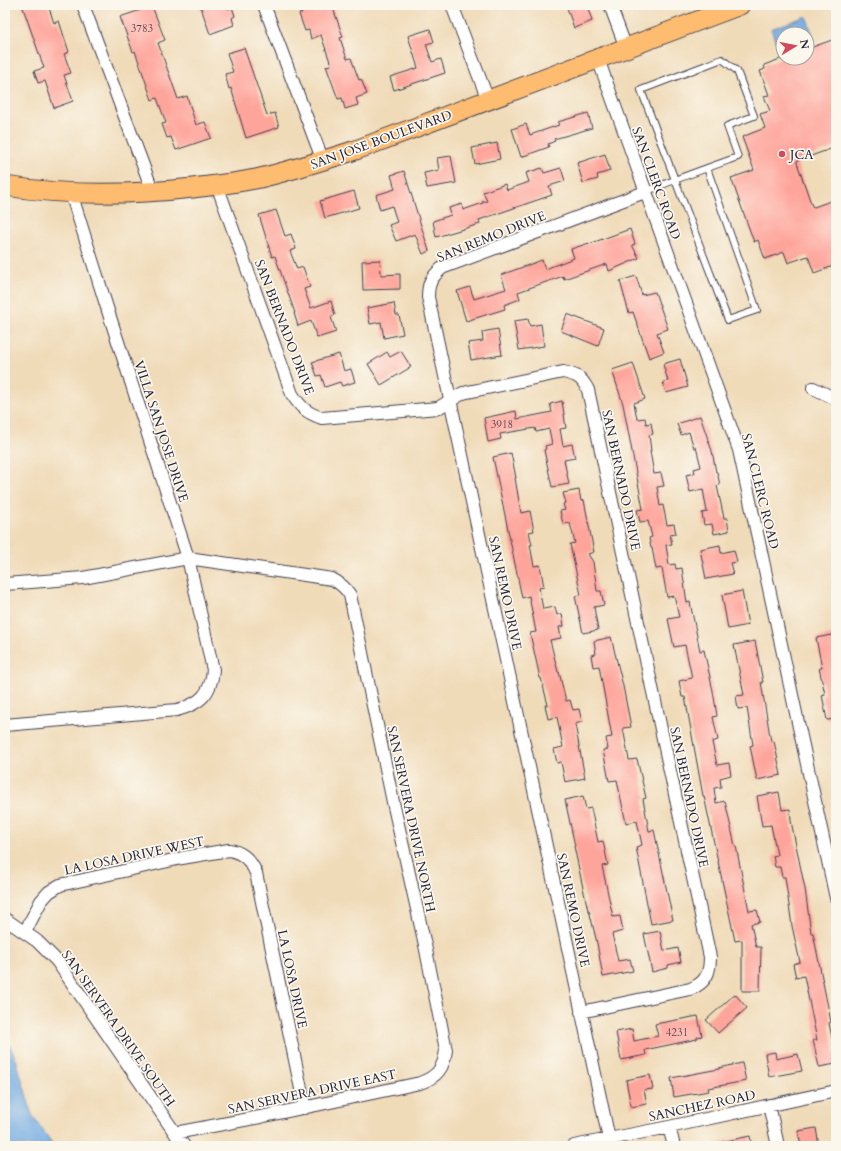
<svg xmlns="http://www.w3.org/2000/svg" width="841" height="1151" font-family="Cardo,serif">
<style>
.water{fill:#73ace3;stroke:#4a678f}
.building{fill:#fea59b}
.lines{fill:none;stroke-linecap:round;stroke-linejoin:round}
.lane-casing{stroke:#413e4e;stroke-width:8}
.street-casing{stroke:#413e4e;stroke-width:14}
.primary-casing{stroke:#413e4e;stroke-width:21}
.lane{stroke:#fff;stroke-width:6}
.street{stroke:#fff;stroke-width:12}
.primary{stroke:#febc70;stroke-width:19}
.poi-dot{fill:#d1495b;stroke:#fbf7ec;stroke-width:1.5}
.labels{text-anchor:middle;stroke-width:3.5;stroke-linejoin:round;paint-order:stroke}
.number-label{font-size:11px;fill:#594353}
.street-label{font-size:13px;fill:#22223b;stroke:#fbf7ec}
.poi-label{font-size:13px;fill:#22223b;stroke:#fbf7ec;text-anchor:start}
</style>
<rect width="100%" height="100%" fill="#fbf7ec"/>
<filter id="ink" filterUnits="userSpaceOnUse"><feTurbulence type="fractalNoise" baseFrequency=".025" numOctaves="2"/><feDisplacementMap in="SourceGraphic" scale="8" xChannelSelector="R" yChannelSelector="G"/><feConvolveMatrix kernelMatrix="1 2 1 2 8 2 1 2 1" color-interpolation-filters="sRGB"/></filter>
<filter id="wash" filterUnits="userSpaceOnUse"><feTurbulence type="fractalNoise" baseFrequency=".012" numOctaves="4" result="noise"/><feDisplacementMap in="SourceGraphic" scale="16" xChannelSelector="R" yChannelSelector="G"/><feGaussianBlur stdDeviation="0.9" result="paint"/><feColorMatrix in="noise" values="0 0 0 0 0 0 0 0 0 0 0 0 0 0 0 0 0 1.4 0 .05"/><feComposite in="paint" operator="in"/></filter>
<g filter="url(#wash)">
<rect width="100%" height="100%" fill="#f0dbb9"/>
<!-- water -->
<path class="water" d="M806,16l8,22 -7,3v-7h-24v18l-3,2 -9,-25z
M5,1034l12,28 15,53 22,31h-48l-1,-3z"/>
<g id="blocks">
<!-- building -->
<path class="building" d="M22,5h26l6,18 5,-2 10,31 -5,2 7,19 -7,2 9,26 -19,7 -9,-27 -7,2 -4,-12 10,-3z
M200,5h27l1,4 4,-2 3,9 -3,2 2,7 -24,9z
M299,5h24l1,2 8,-2 11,32 -3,1 7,21 4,-1 8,22 2,-1 6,15 -11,4 2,7 -13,4 -3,-11 -4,1 -12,-33 5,-1 -10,-30 -10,4 -2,-9 -4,1 -6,-17 3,-1z
M566,5h21l5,16 -18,7z
M152,6l13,34 -7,3 20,56 9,-3 9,29 9,-3 6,16 -35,12 -5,-13 -4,1 -5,-14 4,-1 -9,-25 -5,2 -17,-49 -2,1 -13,-35z
M430,29l4,13 -8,2 6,18 9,-3 4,14 -51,17 -4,-13 28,-9 -10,-32z
M832,40l4,11v96l-39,14v2l15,43 2,1 22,-8v66l-22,8 -6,-17 -20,7 -4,-11 -19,7 -7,-19 -4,2 -23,-64 23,-8 -12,-33 23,-9 -5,-14 10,-3 -6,-15 5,-1 -9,-24 5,-2 -1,-4 19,-7h24v-9z
M244,48l23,67 8,-2 4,14 -33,11 -15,-50 -2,1 -4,-15 8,-2 -6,-19z
M588,113l4,15 -38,11 1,2 -7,3 1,3 -28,10 -9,-28 14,-5 4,11 29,-10 -1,-3z
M497,143l3,16 -25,5 -3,-16z
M605,154l5,17 -13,4 1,4 -15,4 -6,-20z
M451,156l5,27 -29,5 -3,-15 15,-3 -2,-12z
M542,168l2,5 17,-5 4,13 -16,5 3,9 -73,25 1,4 -44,13 -3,-16 18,-6 -2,-7 13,-4 1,6 20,-7 -1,-1 5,-1 -4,-9 22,-8 2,6 22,-8 -3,-9z
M404,171l25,80 -6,3 -8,-20 -19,7 -7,-16 8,-3 -5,-16 -12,4 -4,-15 19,-6 -4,-14z
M354,191l5,17 -34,10 -5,-17z
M276,210l9,26 6,-2 5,15 -6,2 7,18 6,-2 7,20 -6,2 7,19 20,-7 4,14 -4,2 5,15 -19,6 -6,-17 -13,5 -4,-13h1l-20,-57 -3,1 -13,-42z
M630,229l5,15 -3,1 7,13 -30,13 -2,-7 -43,15 -1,-3 -45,16 2,7 -16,6 1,4 -39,12 -9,-30 13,-4 4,12 32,-10 -5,-14 41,-15 3,9 29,-11 -3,-9 18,-6v1z
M380,260l1,15 19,-1v15l-37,1 -1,-29z
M636,276l6,19 13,-3 13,37 -11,4 7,19 -15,6 -16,-46 -4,1 -9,-32z
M394,303l2,12h3l4,19 -19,4 -3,-16 -11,2 -3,-16z
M567,314l37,14 -6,18 -37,-15z
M528,319l2,7 11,-2 3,22 -25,4 -5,-29z
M498,329l4,26 -31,5 -3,-17 15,-2 -1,-9z
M401,351l10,16 -30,18 -13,-21 19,-12 3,5z
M339,354l5,17 7,-2 4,13 -13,4 -2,-4 -15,5 -4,-12 -4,1 -5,-14z
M680,359l8,28 -22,6 -3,-11 5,-1 -5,-17z
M633,363l12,36 -11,4 3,16 8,-1 1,6 5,-1 2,11 -4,1 2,16h-1l4,23 7,-1 3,13 -7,1 3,19 3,-1 4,20 7,-1 2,10 -6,1 2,9 -6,1 3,20 6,-1 1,5 6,-1 5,35 3,-1 10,49 4,-1 9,41 4,25 -4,1 5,23 -6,2 5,23 12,-2 2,12 -11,3 1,9 -7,1 2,15 9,-2 10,45h1l13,65 8,-1 3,12 -9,2 5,23h5l-1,44h-18v-51l-7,1 -31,-145h-1l-18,-99h-3l-3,-16 13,-3 -7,-33 -11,2 -6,-28 11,-2 -5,-21 -7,1 -5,-29 -6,1 -4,-21h-1l-2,-10 3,-1 -4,-16 -8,1 -3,-12 6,-1 -20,-105 -11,-34z
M562,401l4,27 -6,1 3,17 9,-2 3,14 -11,2 5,24 -17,3 -8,-37 2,-1 -1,-3 7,-2 -3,-15 -13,3 -1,-4 -35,6 1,5 -13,3 -4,-24 32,-7 1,8 35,-7 -2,-8z
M700,416l12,35 4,21h1l3,13 -3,1 7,32h3l2,13 -15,3 -2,-10 -8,1 -2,-12 5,-1 -4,-23 -13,3 -4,-17 9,-2 -1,-4 7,-2 -5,-20 -2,1 -5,-16 -8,3 -4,-11z
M511,453l5,25h-1l6,35 9,-2 4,20 -5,1 3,13h-2l4,21 6,-1 4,22 -5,1 4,21 12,-2 2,8 5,-1 2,12 -5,1 2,11 -11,2 8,32h1l7,29 4,-1 3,10 6,-1 3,13 -7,2 10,54 -20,4 -4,-20 -4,1 -3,-14 9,-2 -6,-30 -9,2 -3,-14h3l-7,-27h-1l-10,-45 6,-1 -7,-36 -7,2 -29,-141z
M579,490l2,11 3,-1 10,52 -6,2 5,8 4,29h4l3,14 -10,2 4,23 -15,3 -8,-37 6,-1 -11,-51 5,-1 -5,-20 -7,1 -3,-13 5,-1 -2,-6 3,-1 -3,-10z
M720,545l1,8 13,-3 3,12 -7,1 3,11 -27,5 -6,-30z
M742,591l6,34 -20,4 -6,-34z
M836,634v85l-9,1 -5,-25 3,-1 -6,-26h3l-6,-30z
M611,637l12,49 8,41 -8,1 6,32 8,-1 9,39 -3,1 6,32 5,-1 19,90 -22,4 -15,-77 6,-2 -5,-24 -11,2 -9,-43 -8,1 -6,-31 5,-1 -2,-11 6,-1 -13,-71 -6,1 -2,-12 5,-1 -2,-13z
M755,641l8,41h-2l10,60 3,-1 7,34 -24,5 -7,-34 3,-1 -6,-37 -9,1 -2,-13 8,-1 -10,-50z
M779,792l3,18 8,-1 1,12 14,68 6,44h2l18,89 -2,1 7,35v6l-17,3 -6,-27h4l-13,-64 -8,2 -3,-14 7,-2 -8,-36 -7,-49h-3l-2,-10h-5l-2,-11 4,-1 -6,-30 -9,1 -5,-30z
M583,796l3,13 5,-1 7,34 5,-1 5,24 -6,1 11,51 7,-1 3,15 -11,3 6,27 12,-2 3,12 -30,6 -6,-34 -8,-33h-1l-5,-22 -9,-42h1l-10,-46z
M660,931l4,20 14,-3 3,14 -13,3v3l-16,4 -8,-38z
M735,994l12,14 -29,25 -12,-13z
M698,1016l4,20 -5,1v2l-52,11 1,5 -25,5 -5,-28 16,-3 2,12 24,-5 -3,-12z
M775,1052l1,7 22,-5 4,17 -33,6 -4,-23z
M742,1063l4,18 -38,7 1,3 -35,6 -3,-19 48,-9v-1z
M650,1075l3,14 -9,1 3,14 -16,3 -5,-27z
M816,1128l3,18h-18l-3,-15z
M750,1136l2,10h-30v-4z"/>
</g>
</g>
<g filter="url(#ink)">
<use href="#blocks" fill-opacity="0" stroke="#413e4e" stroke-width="1"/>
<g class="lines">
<!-- lane casing -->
<g class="lane-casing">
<path id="lane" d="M645,192c30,-13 62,-24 93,-35l-11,-31 27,-10 -17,-45 -15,-12 -81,31 87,230 29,-10 -50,-142"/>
</g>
<!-- street casing -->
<g class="street-casing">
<path id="street" d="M83,5l70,187
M264,5l59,156
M452,5l36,95
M610,5l16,43
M598,59l141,391 97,448
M217,185l75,209c9,14 15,19 30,24l116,-10 25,-15 100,-21c15,3 19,6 25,18l122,567c0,16 -4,26 -20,32l-109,23
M813,388l23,11
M5,584l78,-6 105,-20 144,21c8,4 13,8 18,16l43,207 32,143 21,105c-2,18 -9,27 -26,33l-160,34 -85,16
M5,725l172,-15c23,-6 34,-16 36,-40l-25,-112 -79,-244 -38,-121
M5,919l32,22 20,20 127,185
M25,932l16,-31 8,-9 11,-7 122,-27 47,-8c13,2 22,11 27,23l49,235
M769,1105l9,41
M669,1127l5,19
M609,1139l-181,-842c0,-14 3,-19 14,-29l203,-76
M574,1146l95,-19 167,-36"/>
</g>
<!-- primary casing -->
<g class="primary-casing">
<path id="primary" d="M5,186c63,10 125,9 188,2 22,-3 45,-5 67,-10 33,-8 64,-18 96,-28l384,-145"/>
</g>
<!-- lane -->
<use href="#lane" class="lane"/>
<!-- street -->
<use href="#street" class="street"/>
<!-- primary -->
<use href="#primary" class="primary"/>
</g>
</g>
<!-- markers -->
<circle class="poi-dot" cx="782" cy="154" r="4"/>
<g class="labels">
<!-- number labels -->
<g class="number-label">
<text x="142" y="32">3783</text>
<text x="502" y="428">3918</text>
<text x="677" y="1036">4231</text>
</g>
<!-- street labels -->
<g class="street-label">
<text transform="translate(381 139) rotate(-20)" y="5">SAN JOSE BOULEVARD</text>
<text transform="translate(657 183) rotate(70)" y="5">SAN CLERC ROAD</text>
<text transform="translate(491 236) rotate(-22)" y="5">SAN REMO DRIVE</text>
<text transform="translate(285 327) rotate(69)" y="5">SAN BERNADO DRIVE</text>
<text transform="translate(162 431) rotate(72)" y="5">VILLA SAN JOSE DRIVE</text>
<text transform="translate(622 480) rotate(78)" y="5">SAN BERNADO DRIVE</text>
<text transform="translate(761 491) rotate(76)" y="5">SAN CLERC ROAD</text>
<text transform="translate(506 593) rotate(78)" y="5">SAN REMO DRIVE</text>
<text transform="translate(690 797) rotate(78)" y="5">SAN BERNADO DRIVE</text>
<text transform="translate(412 819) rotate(78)" y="5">SAN SERVERA DRIVE NORTH</text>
<text transform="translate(134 855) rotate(-12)" y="5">LA LOSA DRIVE WEST</text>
<text transform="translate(574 910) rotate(78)" y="5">SAN REMO DRIVE</text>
<text transform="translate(293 979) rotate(78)" y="5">LA LOSA DRIVE</text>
<text transform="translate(119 1028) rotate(55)" y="5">SAN SERVERA DRIVE SOUTH</text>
<text transform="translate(312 1091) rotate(-12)" y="5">SAN SERVERA DRIVE EAST</text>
<text transform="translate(702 1105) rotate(-12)" y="5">SANCHEZ ROAD</text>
</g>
<!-- poi labels -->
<g class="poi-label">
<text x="790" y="159">JCA</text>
</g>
</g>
<!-- margin -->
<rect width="841" height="1151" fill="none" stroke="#fbf7ec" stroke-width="20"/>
<!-- north arrow -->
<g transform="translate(795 46) rotate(80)"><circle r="19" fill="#fbf7ec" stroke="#a4a2a5"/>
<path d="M0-3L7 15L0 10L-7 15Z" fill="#d1495b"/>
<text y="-6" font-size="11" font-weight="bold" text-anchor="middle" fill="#22223b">N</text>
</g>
</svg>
